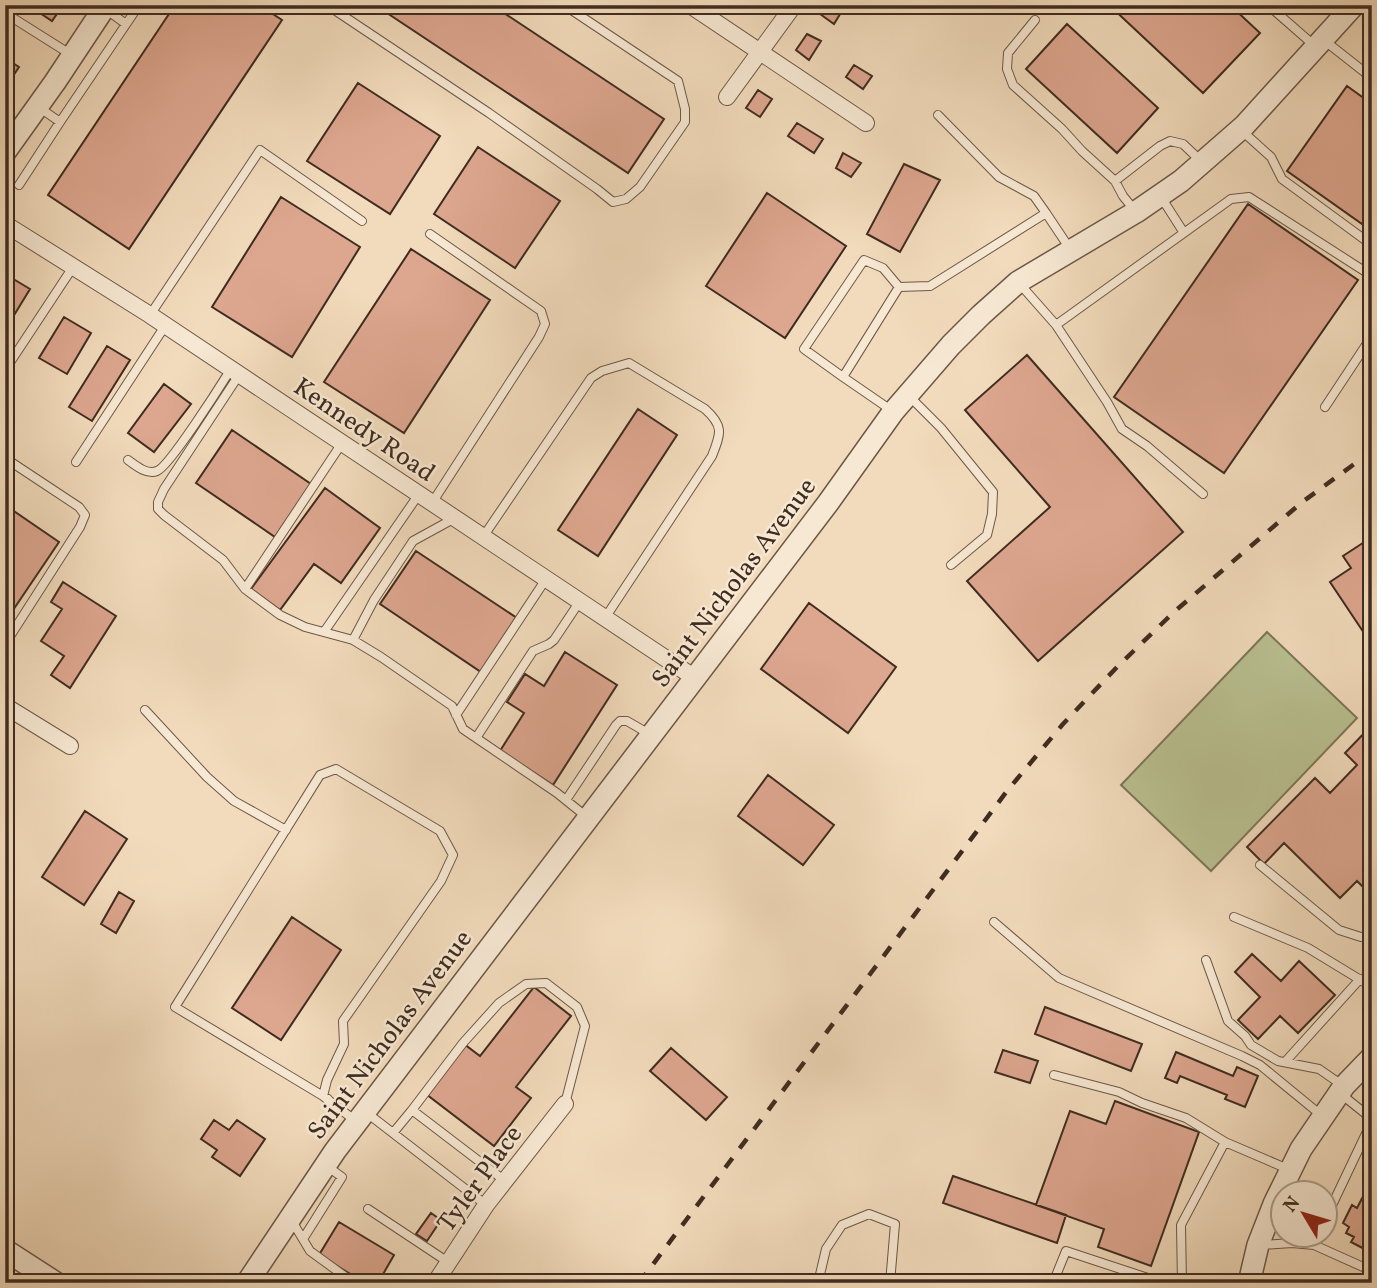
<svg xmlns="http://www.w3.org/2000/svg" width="1377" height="1288" font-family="Vollkorn,serif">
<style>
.green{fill:#b9c091;stroke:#7c7658;stroke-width:2}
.building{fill:#dda68f;stroke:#3f2c20;stroke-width:2}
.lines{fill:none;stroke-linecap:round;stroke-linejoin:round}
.service-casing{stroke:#6c5847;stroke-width:10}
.minor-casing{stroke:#6c5847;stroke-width:18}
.tertiary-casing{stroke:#6c5847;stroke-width:24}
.service{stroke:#f7e8d3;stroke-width:8}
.minor{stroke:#f7e8d3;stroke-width:16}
.tertiary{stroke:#f7e8d3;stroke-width:21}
.rail{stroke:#3f2c20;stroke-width:4.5;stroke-dasharray:12 12;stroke-linecap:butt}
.labels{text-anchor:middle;stroke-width:5;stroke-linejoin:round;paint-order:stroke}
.street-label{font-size:26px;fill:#3f2c20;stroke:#f7e8d3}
</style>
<rect width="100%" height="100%" fill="#f2dbbc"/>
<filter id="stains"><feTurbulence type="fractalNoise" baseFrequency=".00286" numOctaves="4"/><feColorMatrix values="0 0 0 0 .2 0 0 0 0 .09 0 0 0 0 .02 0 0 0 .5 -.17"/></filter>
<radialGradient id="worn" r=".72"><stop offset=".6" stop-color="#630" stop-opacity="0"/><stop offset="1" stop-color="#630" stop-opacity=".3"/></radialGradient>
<!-- green -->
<path class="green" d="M1267,632l90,86 -146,153 -90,-86z"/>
<!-- building -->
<path class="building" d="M28,5h35l-11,16z
M175,5h84l23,15 -153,229 -81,-54z
M375,5h117l172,114 -36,54z
M825,5l20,1 -11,18 -14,-10z
M1109,5h121l30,28 -57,60z
M1067,24l91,84 -41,45 -91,-84z
M807,34l14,7 -12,19 -13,-10z
M5,58l14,9 -14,21z
M854,65l18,11 -9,13 -17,-12z
M358,83l82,53 -50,78 -83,-53z
M1347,86l25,18v127l-85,-60z
M758,90l14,9 -12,18 -14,-9z
M797,123l26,16 -9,14 -26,-17z
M478,147l82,54 -45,67 -81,-54z
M843,153l18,10 -10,14 -15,-9z
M904,164l36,16 -40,72 -33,-18z
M767,193l79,53 -61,92 -79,-52z
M281,197l79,50 -68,110 -80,-50z
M1248,204l110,76 -134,193 -110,-76z
M411,249l79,51 -86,133 -80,-51z
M5,274l25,15 -25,41z
M64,317l27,16 -24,41 -28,-16z
M107,346l23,14 -38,61 -23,-14z
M1027,355l156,177 -145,129 -71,-80 83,-74 -85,-97z
M164,384l27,20 -37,48 -26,-19z
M638,409l39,26 -79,121 -40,-26z
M232,430l79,54 -36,53 -79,-54z
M325,488l55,40 -39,55 -27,-19 -34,46 -29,-21z
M5,505l54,37 -54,80z
M1372,537v108l-42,-63 21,-14 -8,-12z
M416,551l101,67 -36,54 -101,-68z
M63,582l53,34 -46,72 -19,-13 13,-19 -23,-15 21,-32 -11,-7z
M809,603l87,64 -48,66 -87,-64z
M565,652l52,33 -64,100 -53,-34 24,-38 -17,-11 18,-28 19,12z
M1371,726l1,163 -3,4 -12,-12 -17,17 -56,-55 -20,21 -17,-17 68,-69 15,15 27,-28 -12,-12z
M768,775l66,50 -31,40 -65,-49z
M85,811l42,28 -43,66 -42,-28z
M119,892l15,9 -18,32 -15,-9z
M292,917l49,33 -60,90 -49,-32z
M1252,954l29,27 18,-20 36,34 -37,38 -18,-17 -22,23 -20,-19 22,-23 -25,-25z
M534,987l37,29 -55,71 15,11 -37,48 -68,-52 38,-50 16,12z
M1045,1007l97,37 -11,27 -96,-37z
M671,1048l56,49 -21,23 -56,-49z
M1003,1050l35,11 -8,22 -35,-11z
M1176,1052l57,24 4,-9 21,9 -13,31 -20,-8 2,-4 -47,-19 -3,7 -12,-5z
M1115,1101l84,31 -48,134 -53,-19 6,-18 -68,-24 34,-94 36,13z
M214,1120l15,10 8,-10 28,19 -25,37 -28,-19 5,-7 -16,-11z
M1372,1167v86l-21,-11 3,-5 -8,-4 3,-6 -6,-4 9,-18 5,3 13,-25 -6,-3z
M953,1176l113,39 -9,28 -114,-40z
M431,1213l10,7 -14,21 -11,-7z
M339,1222l55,33 -16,28h-13l-46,-28z"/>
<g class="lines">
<!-- service casing -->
<g class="service-casing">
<path id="service" d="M327,5l162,108 108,76 16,13 13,-3 14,-12 45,-65v-13l-7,-28 -114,-76
M1268,5l48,42
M104,8l22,16
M5,13l65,41
M1035,20l-27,33 -1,16 6,16 49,44 20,22 33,30 8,15 13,16
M1325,41l47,37
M40,108l20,14 79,-117
M938,115l61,62 35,19 12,17
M1241,130l30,27 11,22 90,66
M1115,181l45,-35 10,-5 13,3 19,18
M19,185l41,-63
M1161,197l23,36
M430,234l111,77 4,13 -6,13 -107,166
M1018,282l38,43 51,77 15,27 25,17 56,48
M150,315l110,-165 102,71
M1056,325l175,-126 18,-2 123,79
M5,370l68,-103
M239,375l-75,114 -6,13v7l6,6 59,45 22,29 35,26 25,12 48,13 28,17 71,49 11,23 94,64 31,25
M843,377l-39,-28 60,-89 19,8 16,19
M910,397l31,31 52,64 -1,22 -5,21 -36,30
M1325,407l47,-71
M891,410l-48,-33 56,-90 31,-1 116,-73 24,36
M5,458l74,49 6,8 -5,12 -75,117
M128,460c8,6 19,15 29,11 12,-4 64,-86 74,-102
M76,462l89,-136
M483,537l108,-159 11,-7 27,-8 76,46c19,17 16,24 7,47l-107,162
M245,589l97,-146
M324,632l95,-138
M353,640l21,-40 39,-59 42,-23
M145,710l62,67 27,24 52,29
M456,715l90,-136
M476,738l57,-87 16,-7 5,-4 26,-39
M566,800l50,-75 4,-4h7l24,14
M1260,865l79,65 22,7h6l5,6
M1234,917l74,31 64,39
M994,922l65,56 183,78 18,9 61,50
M1367,937v-5l5,-6
M1206,960l22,61 17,15 6,9 27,16 41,8 23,16
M1285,1062l75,-83
M1054,1075l65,17 23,11 44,15 39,24 63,27
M1341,1094l31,25
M328,1099l-153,-92 145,-232 16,-6 104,62 13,24 -12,26 -98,140 1,23 -17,36 -4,16 34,26
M412,1110l51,-67 36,-40 27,-19 20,-1 31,24 8,19 -20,78
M367,1113l119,92
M393,1133l19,-23 93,71
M368,1209l80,53
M292,1221l18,30 44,32
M1324,1222l48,-101
M303,1239l39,-62 -14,-10
M1262,1245l30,-2 22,2 58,26
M818,1283l8,-34 16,-24 27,-11 26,10 -5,59
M1053,1283l13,-32 97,32
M1182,1283l-1,-58 44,-83
M1307,1283l1,-4"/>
</g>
<!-- minor casing -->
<g class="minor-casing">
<path id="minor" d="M690,5l176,118
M727,97l67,-92
M5,224l145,91 545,363
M5,706l65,40
M435,1283l51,-78 79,-101"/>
</g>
<!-- tertiary casing -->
<g class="tertiary-casing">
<path id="tertiary" d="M5,152l50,-70 51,-77
M5,1250l51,33
M247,1283l88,-132 493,-648 65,-91 58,-67 30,-30 37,-33 118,-70 45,-31 63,-55 110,-121
M1249,1283l9,-38 16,-41 27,-55 43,-63 28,-29"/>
</g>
<!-- service -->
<use href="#service" class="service"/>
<!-- minor -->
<use href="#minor" class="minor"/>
<!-- tertiary -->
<use href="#tertiary" class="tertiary"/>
<!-- rail -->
<path class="rail" d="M639,1283l368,-492 56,-67 54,-57 57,-55 127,-109 71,-52"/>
</g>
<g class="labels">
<!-- street labels -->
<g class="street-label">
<text transform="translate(365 429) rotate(34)" y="9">Kennedy Road</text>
<text transform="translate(733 582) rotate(-53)" y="9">Saint Nicholas Avenue</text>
<text transform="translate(389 1034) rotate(-53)" y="9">Saint Nicholas Avenue</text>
<text transform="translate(479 1178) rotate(-54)" y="9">Tyler Place</text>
</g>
</g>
<!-- margin -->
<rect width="1377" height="1288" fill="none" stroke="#f2dbbc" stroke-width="28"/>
<rect x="7" y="7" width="1363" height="1274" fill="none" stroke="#3f2c20" stroke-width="3.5"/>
<rect x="14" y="14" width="1349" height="1260" fill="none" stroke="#3f2c20" stroke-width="2"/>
<!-- north arrow -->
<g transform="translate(1304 1214) rotate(308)"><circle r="33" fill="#f7e8d3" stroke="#ad9d8b" stroke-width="2"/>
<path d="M0-5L12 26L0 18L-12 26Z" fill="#8f2418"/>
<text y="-10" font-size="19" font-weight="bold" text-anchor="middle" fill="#3f2c20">N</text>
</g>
<rect width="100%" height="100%" filter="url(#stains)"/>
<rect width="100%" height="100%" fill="url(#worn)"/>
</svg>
